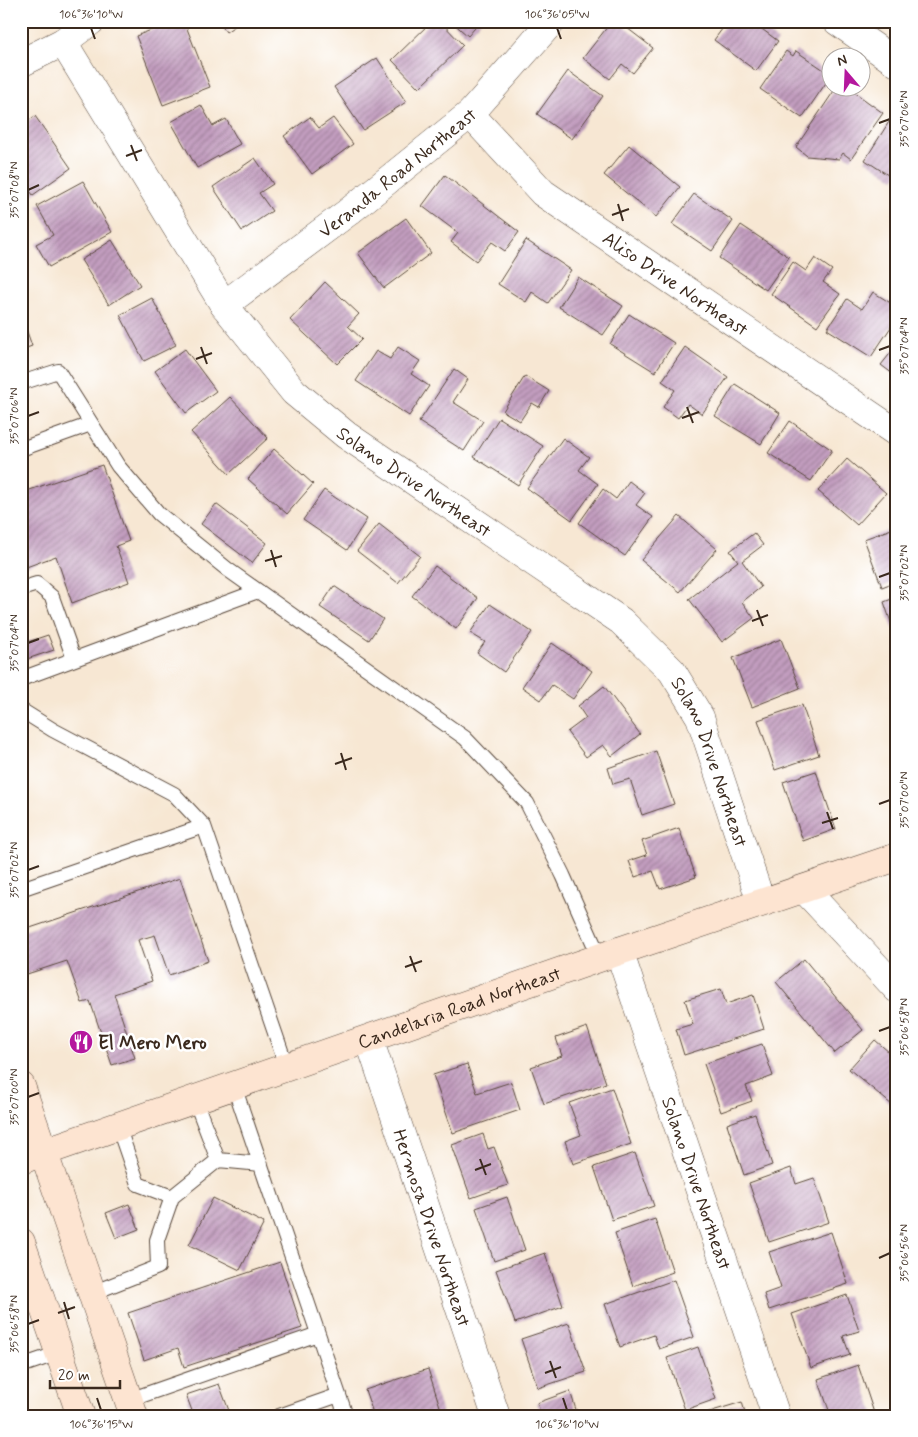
<svg xmlns="http://www.w3.org/2000/svg" width="918" height="1437" font-family="Mynerve,sans-serif">
<style>
.building{fill:url(#building-hatch)}
.lines{fill:none;stroke-linecap:round;stroke-linejoin:round}
.lane-casing{stroke:#574639;stroke-width:16}
.street-casing{stroke:#574639;stroke-width:29}
.secondary-casing{stroke:#574639;stroke-width:29}
.lane{stroke:#fff;stroke-width:14}
.street{stroke:#fff;stroke-width:28}
.secondary{stroke:#fde4d1;stroke-width:28}
.ticks{fill:none;stroke:#3b2a1e;stroke-width:2}
.labels{text-anchor:middle;stroke-width:5;stroke-linejoin:round;paint-order:stroke}
.street-label{font-size:19px;fill:#3b2a1e;stroke:#fff}
.poi-label{font-size:19px;font-weight:bold;fill:#3b2a1e;stroke:#fff;text-anchor:start}
.neatline{fill:none;stroke:#3b2a1e;stroke-width:2}
.ticks-label{font-size:12px;text-anchor:middle;fill:#3b2a1e}
</style>
<defs>
<pattern id="building-hatch" width="6" height="6" patternUnits="userSpaceOnUse" patternTransform="scale(1.25)"><rect width="6" height="6" fill="#c29dbf"/><path d="M-1 1l2-2M0 6l6-6M5 7l2-2" fill="none" stroke="#9f809b"/></pattern>
</defs>
<rect width="100%" height="100%" fill="#fff"/>
<filter id="ink" filterUnits="userSpaceOnUse"><feTurbulence type="fractalNoise" baseFrequency=".02" numOctaves="2"/><feDisplacementMap in="SourceGraphic" scale="10" xChannelSelector="R" yChannelSelector="G"/><feConvolveMatrix kernelMatrix="1 2 1 2 8 2 1 2 1" color-interpolation-filters="sRGB"/></filter>
<filter id="wash" filterUnits="userSpaceOnUse"><feTurbulence type="fractalNoise" baseFrequency=".0096" numOctaves="4" result="noise"/><feDisplacementMap in="SourceGraphic" scale="20" xChannelSelector="R" yChannelSelector="G"/><feGaussianBlur stdDeviation="1.12" result="paint"/><feColorMatrix in="noise" values="0 0 0 0 0 0 0 0 0 0 0 0 0 0 0 0 0 1.4 0 .05"/><feComposite in="paint" operator="in"/></filter>
<g filter="url(#wash)">
<rect width="100%" height="100%" fill="#f7e7d3"/>
<g id="blocks">
<!-- building -->
<path class="building" d="M174,21h10l26,66 -47,18 -27,-69z
M218,21h24l-16,11z
M432,21h8l23,24 -44,43 -27,-28z
M451,21h30l-13,15z
M612,21h6l35,27 -20,25 -11,-9 -12,15 -27,-21z
M728,21h23l27,20 -22,30 -42,-31z
M786,51l7,5 3,-5 34,23v3l-28,41 -42,-29z
M377,58l29,44 -43,28 -29,-43z
M568,71l35,25 -31,43 -35,-25z
M836,88l11,5 3,-4 33,24 -32,46 -8,-6 -4,6 -32,-3 -11,-9z
M201,105l12,21 13,-7 14,25 -43,24 -26,-46z
M35,116l36,52 -38,27 -12,-17v-52z
M310,117l9,11 14,-10 20,26 -41,30 -28,-38z
M892,117l5,3v55l-3,4 -29,-19z
M629,145l51,42 -24,30 -52,-42z
M255,158l18,26 -14,9 13,18 -30,20 -29,-44z
M445,175l74,57 -14,19 -13,-9 -16,19 -25,-19 7,-9 -36,-27z
M83,181l29,51 -63,35 -13,-23 17,-9 -16,-29z
M694,194l39,27 -21,30 -40,-27z
M406,218l25,35 -47,35 -26,-35z
M741,225l48,32 -23,33 -47,-32z
M112,240l28,45 -31,20 -28,-45z
M526,240l45,30 -23,33 -16,-11 -6,10 -28,-18z
M815,258l17,12 -9,12 17,12 -23,32 -46,-32 22,-32 13,9z
M578,277l45,29 -20,29 -44,-28z
M325,282l34,32 -11,12 14,13 -25,25 -47,-44z
M873,292l24,15v11l-26,39 -44,-28 20,-30 15,10z
M152,298l24,47 -32,16 -24,-46z
M629,314l45,29 -19,29 -45,-28z
M25,326l7,20 -11,4v-22z
M897,345v32l-16,-12z
M398,347l22,14 -9,13 18,12 -20,30 -53,-35 20,-30 14,8z
M685,347l43,30 -26,37 -14,-10 -10,14 -15,-11 12,-17 -13,-9z
M185,349l31,42 -30,22 -31,-42z
M454,369l14,10 -15,23 30,19 -19,30 -45,-29z
M525,376l24,15 -10,16 -7,-4 -12,18 -17,-10z
M735,384l45,29 -19,31 -46,-28z
M230,397l38,41 -39,36 -38,-42z
M499,418l44,28 -25,39 -44,-28z
M790,421l42,29 -21,31 -43,-28z
M563,438l26,19 -10,13 19,14 -26,36 -45,-32z
M274,449l39,35 -26,30 -39,-35z
M847,459l39,34 -29,32 -39,-34z
M102,465l27,76 -13,5 13,36 -57,21 -16,-47 -35,13v-76z
M629,481l16,12 -9,12 17,12 -28,39 -46,-33 24,-34 13,10z
M324,490l43,29 -20,31 -44,-30z
M216,504l51,39 -15,20 -51,-39z
M679,516l38,33 -37,43 -39,-32z
M379,524l41,32 -22,27 -41,-32z
M897,527v54l-15,6 -18,-48z
M754,533l9,12 -21,16 19,26 -19,15 12,16 -32,24 -33,-43 49,-38 -8,-10z
M435,566l43,32 -22,31 -44,-33z
M334,586l49,33 -14,21 -49,-33z
M897,597v40h-1l-12,-35z
M490,604l42,28 -28,40 -27,-19 8,-11 -15,-9z
M48,635l6,15 -33,11v-17z
M781,639l19,49 -48,19 -19,-49z
M552,643l40,28 -19,28 -21,-14 -11,15 -19,-13z
M604,686l36,48 -28,22 -9,-11 -17,12 -19,-25 19,-14 -8,-12z
M802,705l17,50 -44,15 -17,-50z
M656,751l18,53 -32,11 -12,-36 -17,5 -5,-16z
M816,771l20,58 -33,12 -20,-59z
M679,828l17,49 -36,12 -7,-18 -18,6 -6,-16 18,-6 -5,-14z
M180,878l28,83 -39,14 -14,-40 -17,5 14,41 -38,13 21,64 -23,7 -22,-64 -8,2 -15,-42 -43,14 -3,-10v-34z
M804,959l59,71 -28,23 -59,-71z
M721,989l5,15 27,-9 11,34 -80,26 -8,-26 17,-5 -8,-24z
M587,1027l19,56 -62,21 -13,-37 31,-11 -6,-18z
M875,1040l22,19v40l-5,6 -43,-36z
M762,1044l11,32 -27,10 6,15 -31,11 -17,-48z
M467,1064l10,29 34,-11 9,28 -67,23 -20,-58z
M612,1088l19,56 -58,20 -8,-23 16,-6 -12,-32z
M755,1114l17,51 -28,10 -17,-51z
M483,1134l5,15 6,-2 14,38 -37,13 -19,-53z
M635,1153l19,53 -42,14 -18,-53z
M791,1168l5,16 18,-6 15,44 -60,20 -20,-59z
M507,1197l18,53 -31,11 -18,-53z
M213,1198l51,25 -24,47 -51,-25z
M129,1204l10,25 -23,9 -10,-25z
M655,1219l18,53 -40,14 -18,-53z
M831,1232l17,52 -79,26 -5,-16 17,-6 -12,-36z
M545,1253l18,53 -48,17 -19,-53z
M280,1262l22,66 -118,39 -6,-19 -34,12 -16,-47z
M674,1280l20,57 -35,12 -5,-14 -34,12 -15,-43z
M847,1295l12,36 -16,5 7,19 -39,13 -19,-54z
M569,1323l17,49 -48,16 -17,-49z
M698,1347l18,52 -31,11 -18,-52z
M858,1365l17,51h-44l-13,-37z
M428,1369l15,47h-50v-2l-19,2 -9,-26z
M219,1384l12,32h-37l-8,-21z
M570,1391l8,25h-36l-5,-13z
M742,1402l4,14h-47v-1z"/>
</g>
</g>
<g filter="url(#ink)">
<use href="#blocks" fill-opacity="0" stroke="#574639" stroke-width="1"/>
<g class="lines">
<!-- lane casing -->
<g class="lane-casing">
<path id="lane" d="M21,383l37,-12 60,95 41,48 68,55 238,169 62,65 36,72 37,83
M21,449l70,-25
M21,589l16,-5 15,13 22,62
M21,679l237,-88
M21,710l32,20 121,64 30,32 83,242
M21,889l183,-63
M234,1086l112,330
M218,1160l43,4
M172,1197l46,-37 -23,-60
M92,1293l66,-26 -1,-27 15,-43 -34,-13 -20,-58
M21,1366l38,-13
M129,1400l189,-66
M279,1416l60,-21"/>
</g>
<!-- street casing -->
<g class="street-casing">
<g id="street">
<path d="M837,21l60,42"/>
<path id="s1" d="M63,42l161,263 70,87 52,43 275,186 51,50 28,46 61,185"/>
<path d="M21,63l42,-21 28,-21"/>
<path id="s2" d="M470,114l73,79 354,240"/>
<path id="s3" d="M224,305l123,-92 123,-99 82,-93"/>
<path d="M804,889l93,100"/>
<path id="s4" d="M619,951l157,465"/>
<path id="s5" d="M369,1039l127,377"/>
</g>
</g>
<!-- secondary casing -->
<g class="secondary-casing">
<g id="secondary">
<path d="M21,1086l113,330"/>
<path id="s6" d="M21,1160l598,-209 278,-94"/>
<path d="M21,1242l60,174"/>
</g>
</g>
<!-- lane -->
<use href="#lane" class="lane"/>
<!-- street -->
<use href="#street" class="street"/>
<!-- secondary -->
<use href="#secondary" class="secondary"/>
</g>
</g>
<!-- ticks -->
<path class="ticks" d="M91,28l4,11M557,28l4,11M879,123l11,-4M131,145l6,16M126,156l16,-6M28,190l11,-5M618,204l5,17M612,215l17,-6M201,347l6,17M879,350l11,-4M196,359l16,-6M687,407l6,16M28,416l11,-4M682,418l17,-6M271,550l5,17M265,561l17,-5M879,577l11,-4M757,610l6,16M752,621l16,-6M28,643l11,-4M341,753l5,17M335,764l17,-6M879,804l11,-4M827,812l6,17M822,823l16,-5M28,870l11,-4M410,956l6,16M405,967l17,-6M879,1031l11,-4M28,1097l11,-4M480,1159l6,16M475,1170l16,-6M879,1258l11,-5M64,1302l5,17M58,1313l17,-6M28,1324l11,-4M550,1361l6,17M545,1373l16,-6M97,1398l4,12M563,1398l4,12"/>
<!-- icons -->
<defs>
<g id="restaurant-disc" transform="scale(1.25)"><circle r="9.5" fill="#b5179e" stroke="#fff"/><path d="M-5-6h1v4h1v-4h1v4h1v-4h1v5L-1.5 .5V6h-2V.5L-5-1ZM5-6V6H3V1.5H1.5Q1.5-4 5-6Z" fill="#fff"/></g>
</defs>
<g fill-rule="evenodd">
<use href="#restaurant-disc" x="81" y="1042"/>
</g>
<g class="labels">
<!-- street labels -->
<g class="street-label">
<text dy="7" stroke="none"><textPath href="#s3" startOffset="218">Veranda Road Northeast</textPath></text>
<text dy="7" stroke="none"><textPath href="#s2" startOffset="268">Aliso Drive Northeast</textPath></text>
<text dy="7" stroke="none"><textPath href="#s1" startOffset="570">Solano Drive Northeast</textPath></text>
<text dy="7" stroke="none"><textPath href="#s1" startOffset="990">Solano Drive Northeast</textPath></text>
<text dy="7" stroke="none"><textPath href="#s6" startOffset="464">Candelaria Road Northeast</textPath></text>
<text dy="7" stroke="none"><textPath href="#s4" startOffset="245">Solano Drive Northeast</textPath></text>
<text dy="7" stroke="none"><textPath href="#s5" startOffset="199">Hermosa Drive Northeast</textPath></text>
</g>
<!-- poi labels -->
<g class="poi-label">
<text x="98" y="1049">El Mero Mero</text>
</g>
</g>
<!-- margin -->
<rect width="918" height="1437" fill="none" stroke="#fff" stroke-width="55"/>
<!-- north arrow -->
<g transform="translate(846 72) rotate(341)"><circle r="24" fill="#ffffff" stroke="#b1aaa5"/>
<path d="M0-4L9 19L0 12L-9 19Z" fill="#b5179e"/>
<text y="-8" font-size="14" font-weight="bold" text-anchor="middle" fill="#3b2a1e">N</text>
</g>
<!-- scale -->
<path d="M50 1380v8h70v-8" fill="none" stroke="#3b2a1e" stroke-width="2.5"/>
<text x="58" y="1380" font-size="15" fill="#3b2a1e" stroke="#ffffff" stroke-width="4" paint-order="stroke">20 m</text>
<rect x="28" y="28" width="862" height="1382" class="neatline"/>
<g class="ticks-label">
<text x="91" y="18">106°36'10"W</text>
<text x="557" y="18">106°36'05"W</text>
<text transform="translate(904 119) rotate(-90)" y="4">35°07'06"N</text>
<text transform="translate(14 190) rotate(-90)" y="4">35°07'08"N</text>
<text transform="translate(904 346) rotate(-90)" y="4">35°07'04"N</text>
<text transform="translate(14 416) rotate(-90)" y="4">35°07'06"N</text>
<text transform="translate(904 573) rotate(-90)" y="4">35°07'02"N</text>
<text transform="translate(14 643) rotate(-90)" y="4">35°07'04"N</text>
<text transform="translate(904 800) rotate(-90)" y="4">35°07'00"N</text>
<text transform="translate(14 870) rotate(-90)" y="4">35°07'02"N</text>
<text transform="translate(904 1027) rotate(-90)" y="4">35°06'58"N</text>
<text transform="translate(14 1097) rotate(-90)" y="4">35°07'00"N</text>
<text transform="translate(904 1253) rotate(-90)" y="4">35°06'56"N</text>
<text transform="translate(14 1324) rotate(-90)" y="4">35°06'58"N</text>
<text x="101" y="1428">106°36'15"W</text>
<text x="567" y="1428">106°36'10"W</text>
</g>
</svg>
